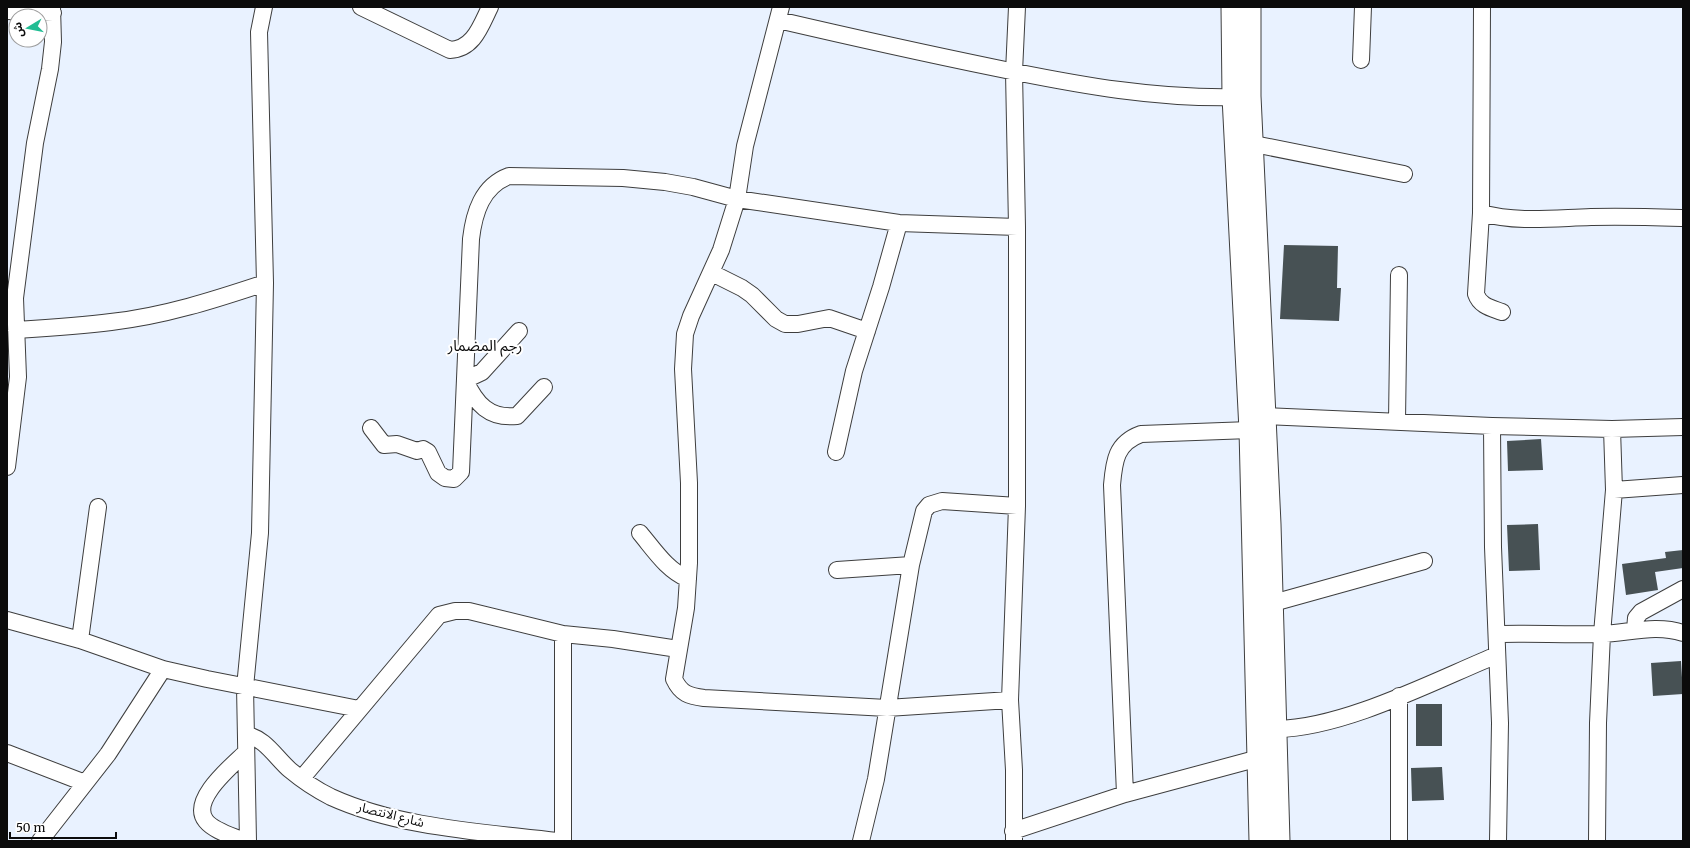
<svg xmlns="http://www.w3.org/2000/svg" width="1690" height="848" font-family="Merriweather,'Noto Sans Arabic',serif">
<style>
.building{fill:#475154}
.lines{fill:none;stroke-linecap:round;stroke-linejoin:round}
.minor-casing{stroke:#3e3e3e;stroke-width:18}
.tertiary-casing{stroke:#3e3e3e;stroke-width:23}
.minor{stroke:#fff;stroke-width:16}
.tertiary{stroke:#fff;stroke-width:21}
.labels{text-anchor:middle;stroke-width:4;stroke-linejoin:round;paint-order:stroke}
.street-label{font-size:13px;fill:#0b0b0b;stroke:#fff}
.quarter-label{font-size:15px;fill:#0b0b0b;stroke:#fff}
</style>
<rect width="100%" height="100%" fill="#e9f2ff"/>
<!-- building -->
<path class="building" d="M1284,245l54,1 -1,42h4l-2,33 -59,-2z
M1541,439l2,31 -35,1 -1,-30z
M1538,524l2,46 -31,1 -2,-46z
M1683,550v18l-28,4 3,18 -32,5 -4,-31 44,-6 -1,-6z
M1681,661l2,33 -30,2 -2,-33z
M1416,704h26v42h-26z
M1442,767l2,33 -32,1 -1,-33z"/>
<g class="lines">
<!-- minor casing -->
<g class="minor-casing">
<path id="minor" d="M361,7l89,43c24,-1 31,-25 40,-43
M781,7l-36,139 -8,53 -16,51 -30,66 -6,18 -2,35 6,114v80l-3,45 -12,71c7,15 15,17 30,19l183,10 123,-8
M1482,7l-1,206 -5,81c4,12 15,14 26,18
M7,11l46,2
M778,20c73,17 145,33 218,48 82,17 164,32 249,29
M1361,60l2,-53
M1254,144l150,30
M1481,213c36,10 74,5 110,4 31,-1 61,0 92,1
M712,273l30,15 10,7 24,24 9,5h13l31,-6 38,13
M16,330c32,-2 64,-4 95,-8 53,-6 103,-22 154,-39
M519,331l-37,41 -17,8c11,24 24,39 52,36l27,-29
M1265,416l227,10 120,3 71,-2
M1397,421l2,-146
M1492,426l1,121 7,176 -2,118
M371,428l13,17 13,-1 20,7 6,-2 5,3 10,21 7,5 9,1 7,-7 10,-233c3,-26 11,-53 38,-63l114,2 42,4 28,5 44,12 162,24 118,4
M836,452l18,-81 27,-84 18,-64
M7,467l11,-90 -3,-79 20,-155 15,-74 3,-27 -1,-35
M1614,490l69,-5
M640,533c15,18 27,37 48,46
M837,570l74,-5
M1273,603l151,-42
M7,620l73,20 83,29 44,10 152,30
M1635,630l1,-12 5,-6 42,-23
M1497,634c34,-1 69,1 104,0 28,-1 55,-10 82,-1
M80,640l18,-133
M1399,696v145
M1277,729c67,-1 157,-48 220,-74
M246,735c18,2 31,24 44,35 12,10 27,20 41,27 68,31 153,35 226,44
M7,753l78,30
M302,778l137,-163 16,-4h14l94,23 50,5 65,10
M1125,794l-13,-309c2,-24 4,-42 29,-51l109,-4
M1013,831l112,-37 134,-36
M40,841l68,-87 55,-85
M244,841c-11,-5 -30,-10 -38,-20 -17,-21 27,-56 40,-69
M248,841l-3,-154 15,-154 5,-250 -6,-251 5,-25
M563,841v-207
M861,841l15,-62 35,-214 13,-54 5,-6 13,-4 75,5
M1014,841v-71l-4,-70 7,-194v-279l-3,-155 3,-65
M1597,841l1,-118 4,-89 12,-144 -2,-61"/>
</g>
<!-- tertiary casing -->
<g class="tertiary-casing">
<path id="tertiary" d="M1232,7l1,90 17,333 10,411
M1250,7v89l20,428 9,317"/>
</g>
<!-- minor -->
<use href="#minor" class="minor"/>
<!-- tertiary -->
<use href="#tertiary" class="tertiary"/>
</g>
<g class="labels">
<!-- street labels -->
<g class="street-label">
<text transform="translate(391 814) rotate(14)" y="5">شارع الانتصار</text>
</g>
<!-- quarter labels -->
<g class="quarter-label">
<text x="485" y="351">رجم المضمار</text>
</g>
</g>
<!-- border -->
<rect width="1690" height="848" fill="none" stroke="#0b0b0b" stroke-width="16"/>
<!-- north arrow -->
<g transform="translate(28 28) rotate(260)"><circle r="19" fill="#ffffff" stroke="#9d9d9d"/>
<path d="M0-3L7 15L0 10L-7 15Z" fill="#21bd93"/>
<text y="-6" font-size="11" font-weight="bold" text-anchor="middle" fill="#0b0b0b">ش</text>
</g>
<!-- scale -->
<path d="M10 832v6h106v-6" fill="none" stroke="#0b0b0b" stroke-width="2"/>
<text x="16" y="832" font-size="12" fill="#0b0b0b" stroke="#ffffff" stroke-width="3" paint-order="stroke">50 m</text>
</svg>
